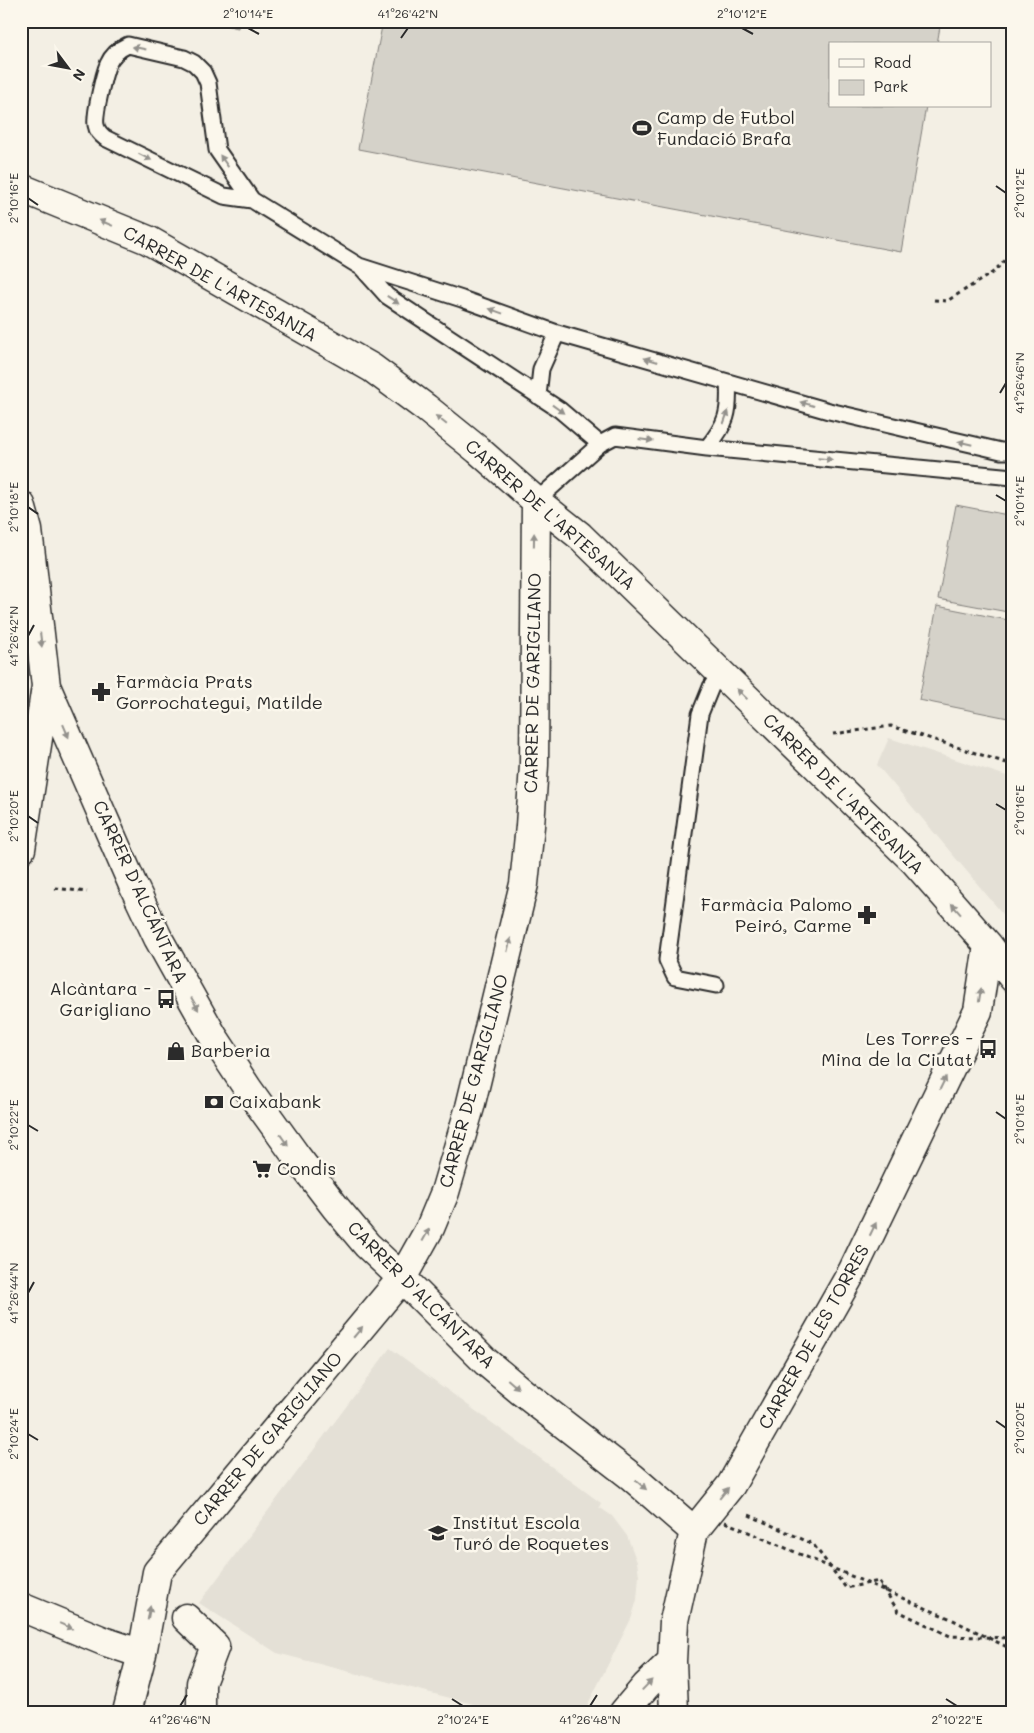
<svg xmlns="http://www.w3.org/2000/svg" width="1034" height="1733" font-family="Mali,sans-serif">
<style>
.built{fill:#e4e0d6}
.green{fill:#d5d2c9;stroke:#807e7a}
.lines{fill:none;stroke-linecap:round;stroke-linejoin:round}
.lane-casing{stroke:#2b2b2b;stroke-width:19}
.street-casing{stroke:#2b2b2b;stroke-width:31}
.path{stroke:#2b2b2b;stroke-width:3;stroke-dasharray:4 4;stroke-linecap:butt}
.lane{stroke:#fbf7ec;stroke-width:15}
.street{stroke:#fbf7ec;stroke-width:28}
.path-bridge{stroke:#2b2b2b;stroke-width:3;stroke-dasharray:4 4;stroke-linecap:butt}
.oneway{fill:#93918c}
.ticks{fill:none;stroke:#2b2b2b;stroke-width:2}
.labels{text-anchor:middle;stroke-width:5;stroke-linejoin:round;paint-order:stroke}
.poi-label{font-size:18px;fill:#2b2b2b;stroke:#fbf7ec;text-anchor:start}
.street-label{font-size:18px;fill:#2b2b2b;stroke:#fbf7ec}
.neatline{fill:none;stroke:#2b2b2b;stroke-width:2}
.ticks-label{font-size:12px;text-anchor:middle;fill:#2b2b2b}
</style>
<rect width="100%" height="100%" fill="#f3efe4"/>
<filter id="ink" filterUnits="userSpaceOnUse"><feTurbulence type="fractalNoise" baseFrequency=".02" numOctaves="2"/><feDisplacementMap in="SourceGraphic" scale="10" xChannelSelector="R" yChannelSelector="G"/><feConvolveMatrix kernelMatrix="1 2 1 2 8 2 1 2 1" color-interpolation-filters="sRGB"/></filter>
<g filter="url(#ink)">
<!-- built -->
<path class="built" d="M889,738l124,40v148l-136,-161z
M390,1348l211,155 -2,4 13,9 15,20 10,26 2,13 -2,25 -6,19 -47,93h-80l-227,-59 -78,-50z"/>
<!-- green -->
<path class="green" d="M206,21h33l-1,7z
M383,21h558l-4,23h-107v62h96l-25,146 -543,-103z
M956,505l57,11v97l-75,-14z
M937,606l76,15v98l-94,-19z"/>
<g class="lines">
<!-- lane casing -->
<g class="lane-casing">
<path id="lane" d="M252,200l-35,-50 -9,-67 -5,-11 -9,-9 -10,-5 -56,-13c-9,4 -16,10 -20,19 -4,9 -14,51 -12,61 1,6 4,9 9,13l119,58 28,4 107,66 103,33 95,34 272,78 172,40h12
M361,267l26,29 173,114 40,34
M538,396l3,-27 16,-36
M707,448c20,-25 23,-35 21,-66
M536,501l64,-57 15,-8 92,12 306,29
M716,985l-41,-8 -8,-17 33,-246 11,-27 9,-14"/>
</g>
<!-- street casing -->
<g class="street-casing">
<path id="street" d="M21,188l127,52 224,128 54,40 52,42 58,51 44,35 335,326 73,83 25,33
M21,505l7,25 18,156 -25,163
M46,686l86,197 26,55 24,43 31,55 35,53 49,68 39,51 31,37 35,33 84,84 36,30 110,85 62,54
M21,1607l85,35 36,12
M186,1618l29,28 -14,37v29
M127,1712l15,-58 15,-82 245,-294 28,-50 15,-36 25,-85 54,-223 6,-58 4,-61 2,-264
M624,1712l22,-26 26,-25
M674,1712l-2,-51 2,-40 20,-90 37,-46 121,-213 126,-261 10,-66"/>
</g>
<!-- path -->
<path class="path" d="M934,300l13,1 45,-28 21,-20
M833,734l58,-8 122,39
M55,888l32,4
M749,1515l64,29 33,44 33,-7 19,30 52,25 60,2 3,4"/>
<!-- lane -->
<use href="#lane" class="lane"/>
<!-- street -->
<use href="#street" class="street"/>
<!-- path-bridge -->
<path class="path-bridge" d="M725,1522l226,97 62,31"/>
</g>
<!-- one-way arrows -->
<defs><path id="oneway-solid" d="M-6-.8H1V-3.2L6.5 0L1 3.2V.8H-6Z" transform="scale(1.25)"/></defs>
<g class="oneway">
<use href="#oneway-solid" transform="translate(139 48) rotate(-168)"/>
<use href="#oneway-solid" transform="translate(145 157) rotate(26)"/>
<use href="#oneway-solid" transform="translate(224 161) rotate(-125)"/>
<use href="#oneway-solid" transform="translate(106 223) rotate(-157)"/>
<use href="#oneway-solid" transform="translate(393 300) rotate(34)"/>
<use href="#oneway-solid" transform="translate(496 311) rotate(-160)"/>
<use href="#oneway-solid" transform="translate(651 360) rotate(-164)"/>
<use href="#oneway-solid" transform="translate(807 404) rotate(-164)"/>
<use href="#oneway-solid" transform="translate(558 409) rotate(36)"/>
<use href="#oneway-solid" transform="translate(726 417) rotate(-70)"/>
<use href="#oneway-solid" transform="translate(441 420) rotate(-141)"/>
<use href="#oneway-solid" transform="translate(646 440) rotate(7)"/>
<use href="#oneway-solid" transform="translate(965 443) rotate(-167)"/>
<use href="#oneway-solid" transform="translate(825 459) rotate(5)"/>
<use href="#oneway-solid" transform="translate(534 540) rotate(-89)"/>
<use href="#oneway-solid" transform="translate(41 640) rotate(83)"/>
<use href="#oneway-solid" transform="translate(742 694) rotate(-136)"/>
<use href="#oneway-solid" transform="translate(66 731) rotate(67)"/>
<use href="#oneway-solid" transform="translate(956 909) rotate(-131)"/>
<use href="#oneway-solid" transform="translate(509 945) rotate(-76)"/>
<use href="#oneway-solid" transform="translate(980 995) rotate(-81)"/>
<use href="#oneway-solid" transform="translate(195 1004) rotate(60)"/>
<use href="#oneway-solid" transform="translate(943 1083) rotate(-64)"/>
<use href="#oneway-solid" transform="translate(284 1140) rotate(55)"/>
<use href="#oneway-solid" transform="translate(873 1229) rotate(-64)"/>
<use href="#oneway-solid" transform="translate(426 1235) rotate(-61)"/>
<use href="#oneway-solid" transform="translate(358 1332) rotate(-50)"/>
<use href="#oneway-solid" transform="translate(513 1384) rotate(41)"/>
<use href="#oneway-solid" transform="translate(641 1485) rotate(41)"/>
<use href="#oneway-solid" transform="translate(724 1493) rotate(-51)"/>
<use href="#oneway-solid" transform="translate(149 1613) rotate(-80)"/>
<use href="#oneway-solid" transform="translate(66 1626) rotate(23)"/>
<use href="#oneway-solid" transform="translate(647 1685) rotate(-46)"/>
</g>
</g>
<!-- ticks -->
<path class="ticks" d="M248,28l11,6M742,28l11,6M401,38l7,-10M996,186l10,7M28,198l10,7M1000,393l6,-10M996,495l10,6M28,507l10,7M28,636l6,-11M996,804l10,6M28,816l10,7M996,1112l10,7M28,1125l10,6M28,1293l6,-11M996,1421l10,7M28,1434l10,6M452,1699l11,7M946,1699l11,7M180,1706l7,-11M590,1706l7,-11"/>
<!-- icons -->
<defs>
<g id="stadium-bare" transform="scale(1.5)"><path d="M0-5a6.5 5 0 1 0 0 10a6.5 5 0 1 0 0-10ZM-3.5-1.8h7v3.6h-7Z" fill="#2b2b2b" stroke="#fbf7ec" stroke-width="2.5" paint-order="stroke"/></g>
<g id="pharmacy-bare" transform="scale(1.5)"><path d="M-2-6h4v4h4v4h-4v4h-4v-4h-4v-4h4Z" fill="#2b2b2b" stroke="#fbf7ec" stroke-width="2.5" paint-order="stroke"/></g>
<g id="bus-bare" transform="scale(1.5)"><path d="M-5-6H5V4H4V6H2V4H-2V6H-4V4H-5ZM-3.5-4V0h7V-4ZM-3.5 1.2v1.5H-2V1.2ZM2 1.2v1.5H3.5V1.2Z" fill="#2b2b2b" stroke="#fbf7ec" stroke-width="2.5" paint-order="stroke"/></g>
<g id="shop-bare" transform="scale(1.5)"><path d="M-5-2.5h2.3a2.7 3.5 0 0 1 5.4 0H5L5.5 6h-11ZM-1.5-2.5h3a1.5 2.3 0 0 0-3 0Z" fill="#2b2b2b" stroke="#fbf7ec" stroke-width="2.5" paint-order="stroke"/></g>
<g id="bank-bare" transform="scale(1.5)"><path d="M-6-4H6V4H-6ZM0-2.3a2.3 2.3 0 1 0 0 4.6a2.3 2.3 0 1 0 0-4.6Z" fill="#2b2b2b" stroke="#fbf7ec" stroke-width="2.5" paint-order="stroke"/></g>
<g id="supermarket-bare" transform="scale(1.5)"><path d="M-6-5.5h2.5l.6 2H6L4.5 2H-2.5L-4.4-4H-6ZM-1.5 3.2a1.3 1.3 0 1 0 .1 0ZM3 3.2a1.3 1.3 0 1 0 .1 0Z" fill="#2b2b2b" stroke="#fbf7ec" stroke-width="2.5" paint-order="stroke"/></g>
<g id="school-bare" transform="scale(1.5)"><path d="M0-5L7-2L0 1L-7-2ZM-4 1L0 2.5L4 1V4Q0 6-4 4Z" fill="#2b2b2b" stroke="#fbf7ec" stroke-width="2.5" paint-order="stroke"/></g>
</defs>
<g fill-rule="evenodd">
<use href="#stadium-bare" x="642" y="128"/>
<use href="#pharmacy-bare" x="101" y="692"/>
<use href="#pharmacy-bare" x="867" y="915"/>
<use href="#bus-bare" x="166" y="999"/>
<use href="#bus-bare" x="988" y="1049"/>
<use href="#shop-bare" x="176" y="1051"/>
<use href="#bank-bare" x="214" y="1102"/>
<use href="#supermarket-bare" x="262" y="1169"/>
<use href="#school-bare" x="438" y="1533"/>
</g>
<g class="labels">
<!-- poi labels -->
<g class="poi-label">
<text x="657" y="124">Camp de Futbol<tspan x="657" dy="21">Fundació Brafa</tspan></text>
<text x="116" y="688">Farmàcia Prats<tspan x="116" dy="21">Gorrochategui, Matilde</tspan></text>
<text x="852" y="911" text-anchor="end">Farmàcia Palomo<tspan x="852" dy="21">Peiró, Carme</tspan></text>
<text x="151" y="995" text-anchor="end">Alcàntara -<tspan x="151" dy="21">Garigliano</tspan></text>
<text x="973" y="1045" text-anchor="end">Les Torres -<tspan x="973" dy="21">Mina de la Ciutat</tspan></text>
<text x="191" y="1057">Barberia</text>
<text x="229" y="1108">Caixabank</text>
<text x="277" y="1175">Condis</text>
<text x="453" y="1529">Institut Escola<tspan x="453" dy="21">Turó de Roquetes</tspan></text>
</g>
<!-- street labels -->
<g class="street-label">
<text transform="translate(220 284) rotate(29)" y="6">CARRER DE L'ARTESANIA</text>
<text transform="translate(550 515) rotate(41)" y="6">CARRER DE L'ARTESANIA</text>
<text transform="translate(533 683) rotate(-89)" y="6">CARRER DE GARIGLIANO</text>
<text transform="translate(843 794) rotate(45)" y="6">CARRER DE L'ARTESANIA</text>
<text transform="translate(140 892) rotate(65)" y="6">CARRER D'ALCÁNTARA</text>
<text transform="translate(474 1081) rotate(-75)" y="6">CARRER DE GARIGLIANO</text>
<text transform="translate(421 1295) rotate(45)" y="6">CARRER D'ALCÁNTARA</text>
<text transform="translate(814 1337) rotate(-61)" y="6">CARRER DE LES TORRES</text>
<text transform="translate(268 1439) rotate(-50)" y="6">CARRER DE GARIGLIANO</text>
</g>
</g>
<!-- margin -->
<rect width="1034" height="1733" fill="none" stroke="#fbf7ec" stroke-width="55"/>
<!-- legend -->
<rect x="829" y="42" width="162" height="65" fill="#fbf7ec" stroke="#a8a59f"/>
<rect x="839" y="59" width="25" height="8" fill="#fbf7ec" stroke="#a8a59f"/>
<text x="874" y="68" font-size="15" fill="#2b2b2b">Road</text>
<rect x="839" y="80" width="25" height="15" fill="#d5d2c9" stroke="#a8a59f"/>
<text x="874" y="92" font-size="15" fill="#2b2b2b">Park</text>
<!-- north arrow -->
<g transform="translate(68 68) rotate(122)" stroke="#fbf7ec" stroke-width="4" paint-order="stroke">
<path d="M0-4L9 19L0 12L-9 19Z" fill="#2b2b2b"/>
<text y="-8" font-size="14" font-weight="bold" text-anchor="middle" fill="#2b2b2b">N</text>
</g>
<rect x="28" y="28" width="978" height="1678" class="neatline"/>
<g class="ticks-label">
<text x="248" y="18">2°10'14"E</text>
<text x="408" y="18">41°26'42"N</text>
<text x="742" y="18">2°10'12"E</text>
<text transform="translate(1020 193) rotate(-90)" y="4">2°10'12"E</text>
<text transform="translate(14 198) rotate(-90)" y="4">2°10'16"E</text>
<text transform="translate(1020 383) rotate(-90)" y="4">41°26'46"N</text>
<text transform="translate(1020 501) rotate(-90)" y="4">2°10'14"E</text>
<text transform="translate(14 507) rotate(-90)" y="4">2°10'18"E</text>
<text transform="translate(14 636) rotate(-90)" y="4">41°26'42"N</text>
<text transform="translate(1020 810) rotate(-90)" y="4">2°10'16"E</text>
<text transform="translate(14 816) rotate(-90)" y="4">2°10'20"E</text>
<text transform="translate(1020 1119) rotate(-90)" y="4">2°10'18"E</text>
<text transform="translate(14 1125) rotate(-90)" y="4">2°10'22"E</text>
<text transform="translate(14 1293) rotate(-90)" y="4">41°26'44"N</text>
<text transform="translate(1020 1428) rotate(-90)" y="4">2°10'20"E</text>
<text transform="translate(14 1434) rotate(-90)" y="4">2°10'24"E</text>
<text x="180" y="1724">41°26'46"N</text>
<text x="463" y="1724">2°10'24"E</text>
<text x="590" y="1724">41°26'48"N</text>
<text x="957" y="1724">2°10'22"E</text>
</g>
</svg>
